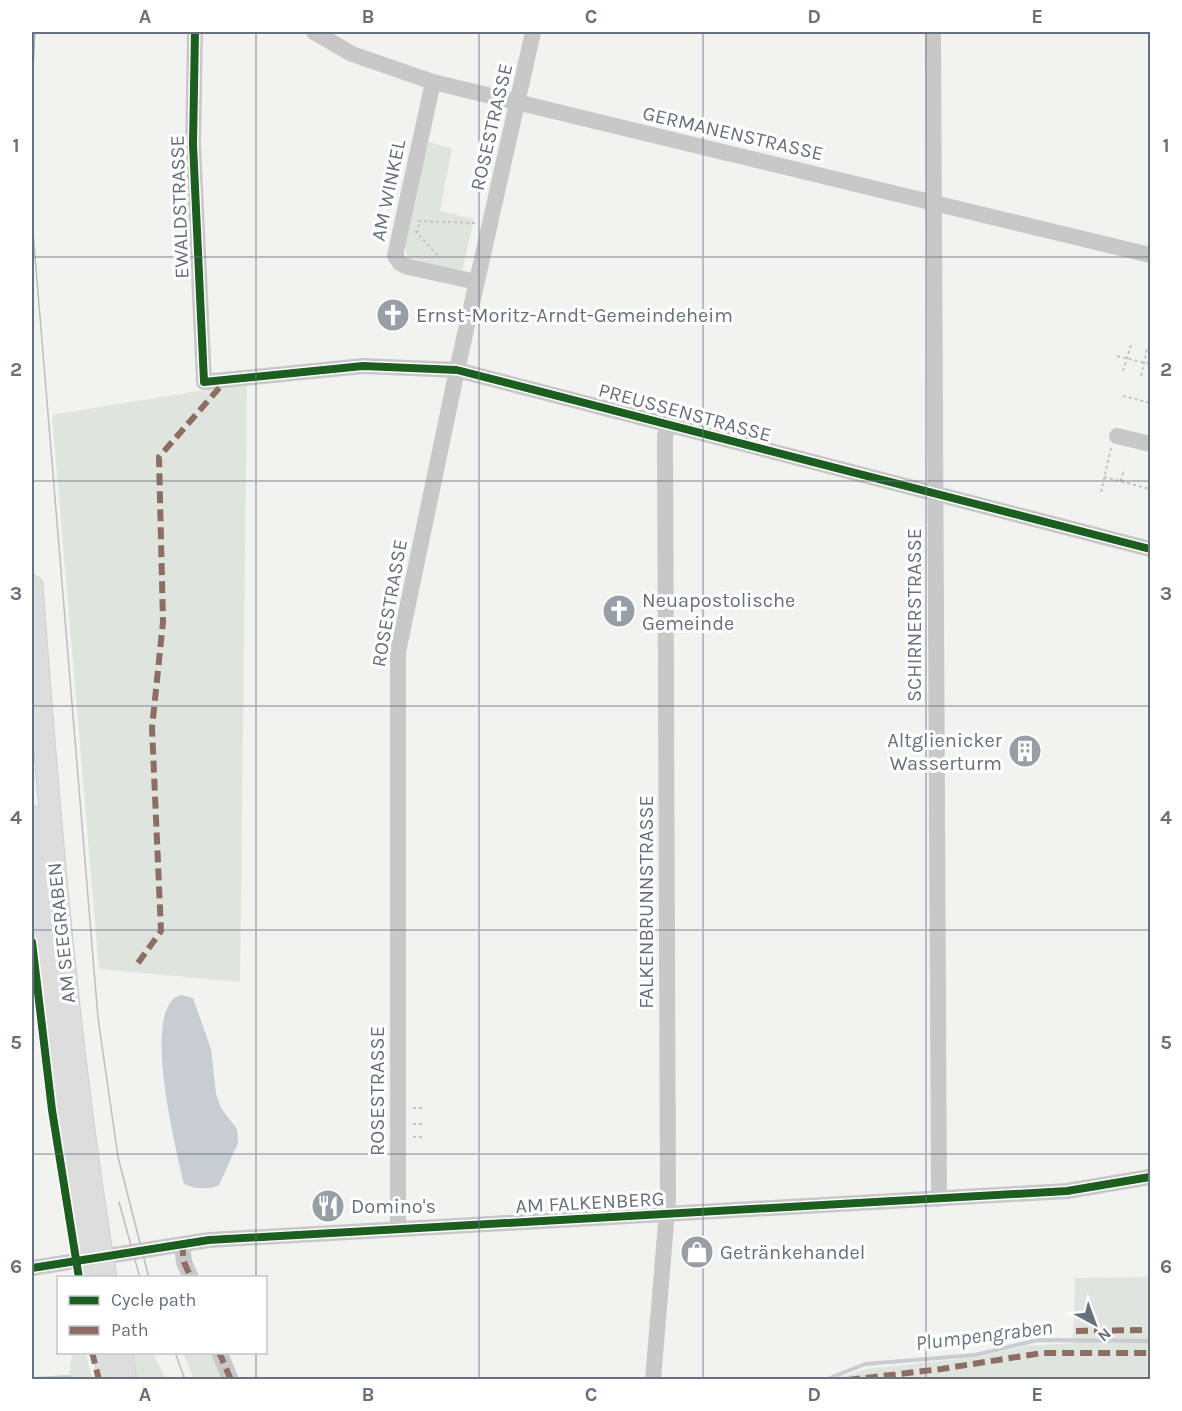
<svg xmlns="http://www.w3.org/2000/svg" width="1182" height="1411" font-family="Karla,sans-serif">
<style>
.green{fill:#e0e4df}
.water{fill:#c7cdd0}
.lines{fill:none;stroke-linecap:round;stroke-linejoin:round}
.stream{stroke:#c7cdd0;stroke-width:4}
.major-casing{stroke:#cecfcf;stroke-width:23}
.path{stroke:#c4c4c5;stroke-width:2;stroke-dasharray:3 3;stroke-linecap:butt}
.minor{stroke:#c8c8c8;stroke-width:16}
.major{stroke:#ddd;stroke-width:21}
.tram{stroke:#bdbebf;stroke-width:1.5}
.major-bridge-casing{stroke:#cecfcf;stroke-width:23;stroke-linecap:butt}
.major-bridge{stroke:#ddd;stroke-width:21}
.quiet{stroke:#8d6e63;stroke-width:6;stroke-dasharray:12 6;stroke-linecap:butt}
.cycleway-casing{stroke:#fff;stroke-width:11}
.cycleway{stroke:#1b5e20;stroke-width:8}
.grid{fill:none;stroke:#67707d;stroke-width:1.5;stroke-opacity:0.55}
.labels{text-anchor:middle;stroke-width:6;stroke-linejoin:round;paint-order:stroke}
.street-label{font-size:20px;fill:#67707d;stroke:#fff}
.poi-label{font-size:20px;fill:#67707d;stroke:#fff;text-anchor:start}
.water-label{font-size:21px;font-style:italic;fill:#687781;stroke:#fff}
.neatline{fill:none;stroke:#67707d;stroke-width:2}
.grid-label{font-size:20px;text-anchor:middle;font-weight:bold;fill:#67707d}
</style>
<rect width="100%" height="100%" fill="#f2f2f1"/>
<!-- green -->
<path class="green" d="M424,141l28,7 -12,63 34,8 -12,53 -53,-11 -4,-13z
M247,383l-7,599 -141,-13 -47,-554z
M1150,1277v102h-315l32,-10 110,-12 49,-11 47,-3 2,-65z
M72,1353h14l6,26h-23z
M132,1353h21l13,26h-30z
M183,1353h30l10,26h-29z"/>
<!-- water -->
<path class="water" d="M181,995l12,3 18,51 5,45 5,14 16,21 1,14 -19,42c-10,5 -25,4 -35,-1 -7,-32 -45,-178 -3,-189z"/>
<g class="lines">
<!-- stream -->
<path class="stream" d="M32,1379l37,-2
M825,1380l40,-16 110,-9 63,-15 112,1"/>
<!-- major casing -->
<g class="major-casing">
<path id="major" d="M32,586c16,213 33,425 65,636
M32,816l11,142 38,266
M104,1352l5,28
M121,1352l5,28"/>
</g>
<!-- path -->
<path class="path" d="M418,221l57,2
M415,231l25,27
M417,233l3,-12
M1117,356l33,8
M1123,371l8,-26
M1141,376l6,-27
M1123,396l27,7
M1104,477l46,12
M1121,481l3,-12
M1101,492l10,-44
M413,1108h10
M413,1124h10
M413,1137h10"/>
<!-- minor -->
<path class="minor" d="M195,32l-2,112 11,238 159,-16 94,4 693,179
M314,32l38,22 81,28 717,173
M933,32l6,1167
M433,82l-38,174 5,7 8,4 69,15
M1117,436l33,8
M398,1229v-577l59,-282 76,-338
M182,1244l2,18 7,16
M32,1268l177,-28 858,-49 83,-14
M219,1352l12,28
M653,1380l15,-181 -3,-763 4,-11"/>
<!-- major -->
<use href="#major" class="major"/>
<!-- tram -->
<path class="tram" d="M32,91l3,-59
M32,220l66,798 20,139 31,121
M119,1202l21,76
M175,1352l10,28"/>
<!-- major-bridge casing -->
<g class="major-bridge-casing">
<path id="major-bridge" d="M97,1222l9,56
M81,1224l8,54"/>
</g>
<!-- major-bridge -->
<use href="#major-bridge" class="major-bridge"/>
<!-- quiet -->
<path class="quiet" d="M138,963l23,-32 -9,-203 11,-106 -4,-165 68,-78
M182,1244l2,18 7,16
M1076,1331l74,-1
M92,1352l7,28
M219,1352l12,28
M848,1380l93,-11 101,-16h108"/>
<!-- cycleway casing -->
<g class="cycleway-casing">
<path id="cycleway" d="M195,32l-2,112 11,238 159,-16 94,4 693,179
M32,942l20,168 27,168
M32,1268l177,-28 858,-49 83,-14"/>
</g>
<!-- cycleway -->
<use href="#cycleway" class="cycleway"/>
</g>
<!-- grid -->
<path class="grid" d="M256,32v1246M479,32v1348M703,32v1348M926,32v1348M32,257h1118M32,481h1118M32,706h1118M32,930h1118M32,1154h1118M256,1352v28"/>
<!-- icons -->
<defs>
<g id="church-disc" transform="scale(1.725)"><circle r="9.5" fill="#989ea6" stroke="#fff"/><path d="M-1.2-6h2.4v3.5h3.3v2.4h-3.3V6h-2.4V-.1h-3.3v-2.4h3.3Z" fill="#fff"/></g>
<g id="building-disc" transform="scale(1.725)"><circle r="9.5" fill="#989ea6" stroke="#fff"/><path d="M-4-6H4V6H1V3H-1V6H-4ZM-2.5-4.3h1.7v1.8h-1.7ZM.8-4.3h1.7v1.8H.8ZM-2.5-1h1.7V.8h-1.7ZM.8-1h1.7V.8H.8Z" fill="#fff"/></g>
<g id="restaurant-disc" transform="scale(1.725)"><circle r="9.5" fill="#989ea6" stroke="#fff"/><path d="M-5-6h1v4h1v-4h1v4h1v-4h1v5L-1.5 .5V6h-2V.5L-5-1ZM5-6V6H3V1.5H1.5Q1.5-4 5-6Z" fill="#fff"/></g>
<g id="shop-disc" transform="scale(1.725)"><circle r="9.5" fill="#989ea6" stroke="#fff"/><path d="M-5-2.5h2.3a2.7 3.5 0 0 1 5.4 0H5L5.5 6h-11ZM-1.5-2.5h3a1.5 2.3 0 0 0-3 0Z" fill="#fff"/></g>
</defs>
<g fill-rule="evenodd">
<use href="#church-disc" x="393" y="315"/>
<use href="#church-disc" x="619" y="611"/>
<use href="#building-disc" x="1025" y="751"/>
<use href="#restaurant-disc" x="328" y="1206"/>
<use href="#shop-disc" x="697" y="1252"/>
</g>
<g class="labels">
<!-- street labels -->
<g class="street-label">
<text transform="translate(491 127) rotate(-77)" y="7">ROSESTRASSE</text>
<text transform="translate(733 133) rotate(13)" y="7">GERMANENSTRASSE</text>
<text transform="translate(388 190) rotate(-78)" y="7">AM WINKEL</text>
<text transform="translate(179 207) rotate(-92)" y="7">EWALDSTRASSE</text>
<text transform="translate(685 412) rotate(15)" y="7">PREUSSENSTRASSE</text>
<text transform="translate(389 603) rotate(-80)" y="7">ROSESTRASSE</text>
<text transform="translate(914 615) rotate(-90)" y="7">SCHIRNERSTRASSE</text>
<text transform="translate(646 902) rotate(-90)" y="7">FALKENBRUNNSTRASSE</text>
<text transform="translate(61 933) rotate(-96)" y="7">AM SEEGRABEN</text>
<text transform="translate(377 1091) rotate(-90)" y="7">ROSESTRASSE</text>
<text transform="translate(590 1202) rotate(-3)" y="7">AM FALKENBERG</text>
</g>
<!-- poi labels -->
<g class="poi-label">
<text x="416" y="322">Ernst-Moritz-Arndt-Gemeindeheim</text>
<text x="642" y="607">Neuapostolische<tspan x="642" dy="23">Gemeinde</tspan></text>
<text x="1002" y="747" text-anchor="end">Altglienicker<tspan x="1002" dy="23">Wasserturm</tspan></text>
<text x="351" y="1213">Domino's</text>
<text x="720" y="1259">Getränkehandel</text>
</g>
<!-- water labels -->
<g class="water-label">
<text transform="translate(984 1335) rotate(-7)" y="7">Plumpengraben</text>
</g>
</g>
<!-- border -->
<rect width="1182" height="1411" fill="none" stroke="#ffffff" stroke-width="66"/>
<!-- legend -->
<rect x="57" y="1276" width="210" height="78" fill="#ffffff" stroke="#c2c6cb" stroke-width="1.5"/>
<rect x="69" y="1296" width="30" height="9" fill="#1b5e20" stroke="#c2c6cb" stroke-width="1.5"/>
<text x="111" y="1306" font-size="18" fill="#67707d">Cycle path</text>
<rect x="69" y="1326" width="30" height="9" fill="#8d6e63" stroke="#c2c6cb" stroke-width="1.5"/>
<text x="111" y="1336" font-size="18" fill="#67707d">Path</text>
<!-- north arrow -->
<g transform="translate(1095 1324) rotate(139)" stroke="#ffffff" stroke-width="4.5" paint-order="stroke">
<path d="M0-4.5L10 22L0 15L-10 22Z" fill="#67707d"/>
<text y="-9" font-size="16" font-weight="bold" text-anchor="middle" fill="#67707d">N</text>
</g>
<rect x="33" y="33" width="1116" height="1345" class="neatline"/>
<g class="grid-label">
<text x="145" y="23">A</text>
<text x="368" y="23">B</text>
<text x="591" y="23">C</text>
<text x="814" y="23">D</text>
<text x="1037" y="23">E</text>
<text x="16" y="152">1</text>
<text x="1166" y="152">1</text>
<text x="16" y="376">2</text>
<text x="1166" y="376">2</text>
<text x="16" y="600">3</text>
<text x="1166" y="600">3</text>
<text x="16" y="824">4</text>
<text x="1166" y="824">4</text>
<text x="16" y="1049">5</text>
<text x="1166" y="1049">5</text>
<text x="16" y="1273">6</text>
<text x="1166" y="1273">6</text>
<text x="145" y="1401">A</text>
<text x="368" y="1401">B</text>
<text x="591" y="1401">C</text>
<text x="814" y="1401">D</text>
<text x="1037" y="1401">E</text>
</g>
</svg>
